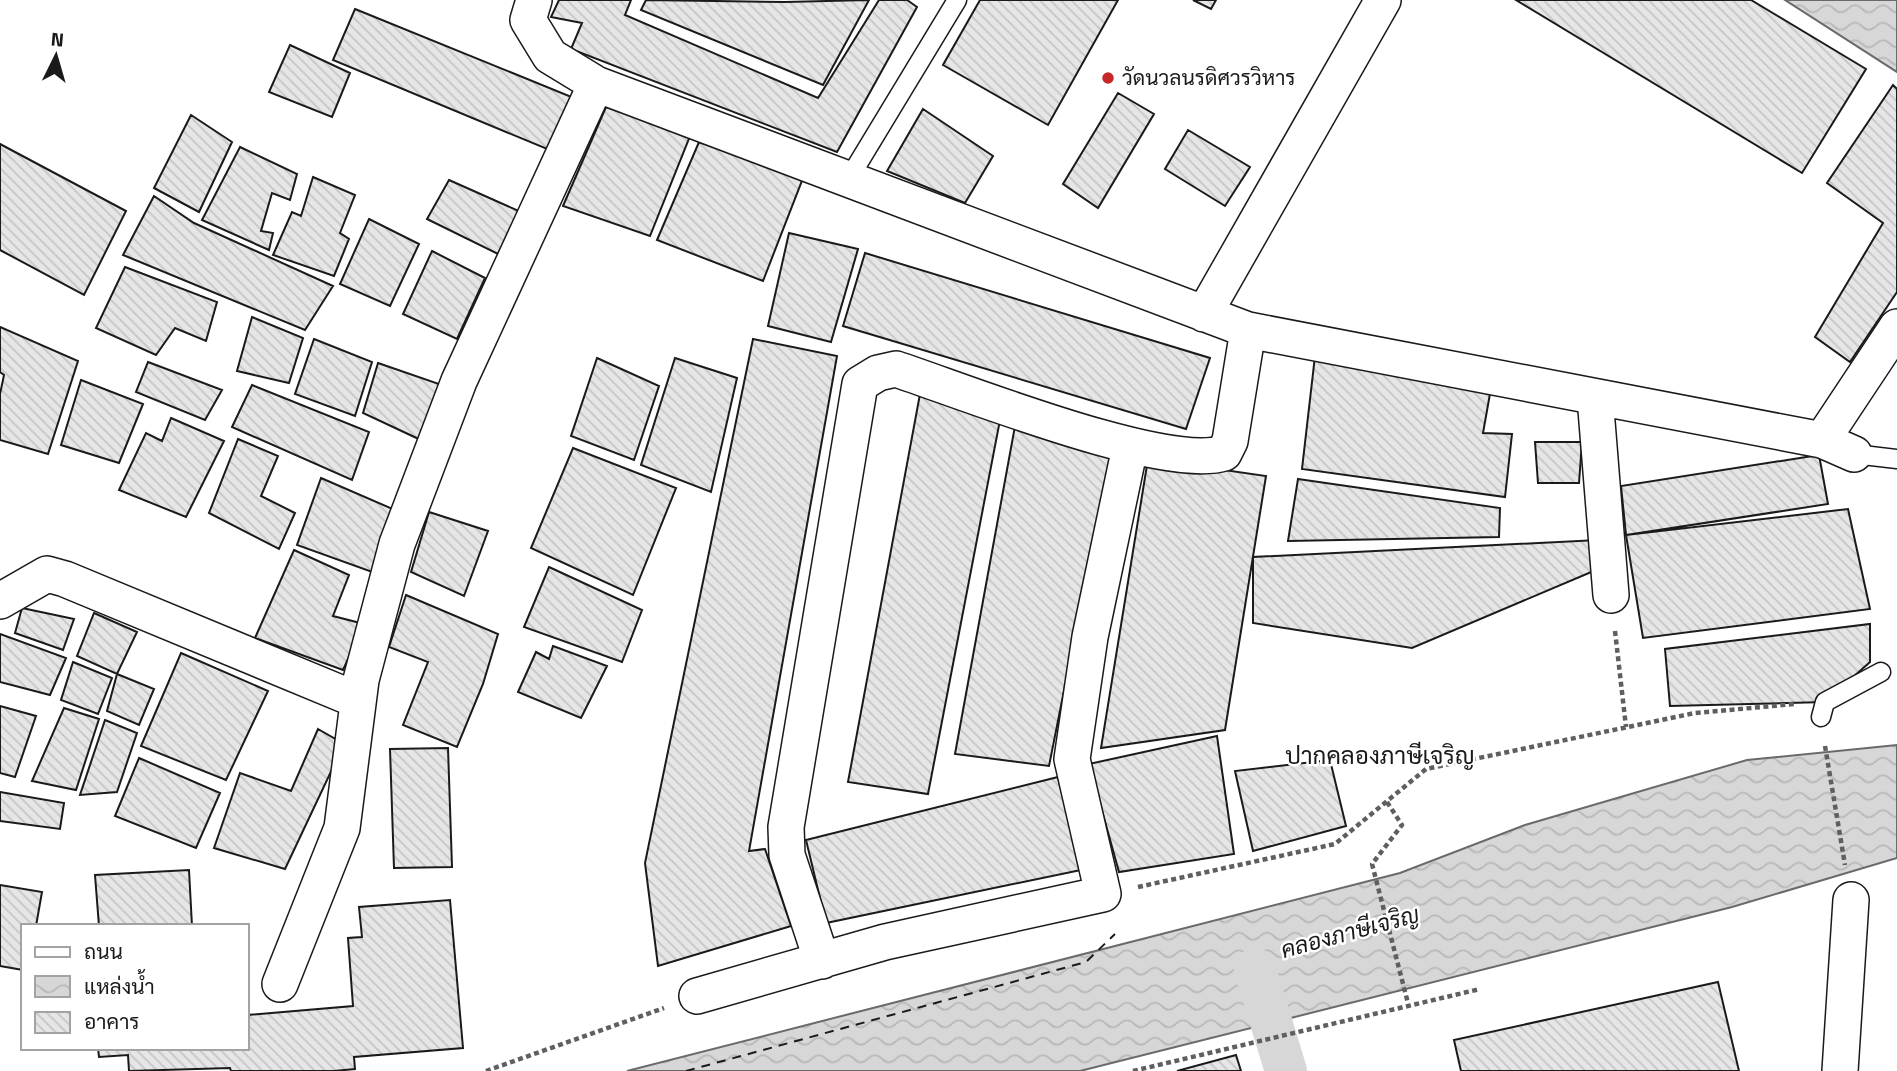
<svg xmlns="http://www.w3.org/2000/svg" width="1897" height="1071" font-family="'Titillium Web',Sarabun,sans-serif">
<style>
.water{fill:url(#water-waves);stroke:#6a6a6a;stroke-width:2}
.lines{fill:none;stroke-linecap:round;stroke-linejoin:round}
.canal{stroke:#d7d7d7;stroke-width:42}
.ferry{stroke:#1a1a1a;stroke-width:2;stroke-dasharray:9 7;stroke-linecap:butt}
.building{fill:url(#building-back-hatch);stroke:#1a1a1a;stroke-width:2}
.lane-casing{stroke:#1a1a1a;stroke-width:21}
.street-casing{stroke:#1a1a1a;stroke-width:38}
.path{stroke:#5f5f5f;stroke-width:4.5;stroke-dasharray:5 3.5;stroke-linecap:butt}
.lane{stroke:#fff;stroke-width:18}
.street{stroke:#fff;stroke-width:35}
.poi-dot{fill:#c62828;stroke:#fff;stroke-width:2.5}
.labels{text-anchor:middle;stroke-width:5;stroke-linejoin:round;paint-order:stroke}
.poi-label{font-size:21px;fill:#1a1a1a;stroke:#fff;text-anchor:start}
.water-label{font-size:23px;font-style:italic;fill:#1a1a1a;stroke:#fff}
.quarter-label{font-size:24px;fill:#1a1a1a;stroke:#fff}
</style>
<defs>
<pattern id="water-waves" width="16" height="10" patternUnits="userSpaceOnUse" patternTransform="scale(1.75)"><rect width="16" height="10" fill="#d7d7d7"/><path d="M0 5q4-4 8 0t8 0" fill="none" stroke="#b8b8b8"/></pattern>
<pattern id="building-back-hatch" width="6" height="6" patternUnits="userSpaceOnUse" patternTransform="scale(1.75)"><rect width="6" height="6" fill="#e6e6e6"/><path d="M-1 5l2 2M0 0l6 6M5-1l2 2" fill="none" stroke="#c5c5c5"/></pattern>
</defs>
<rect width="100%" height="100%" fill="#fff"/>
<!-- water -->
<path class="water" d="M1785,0h112v72z
M1897,745v113l-165,49 -652,164h-453l773,-198 125,-48 222,-65z"/>
<g class="lines">
<!-- canal -->
<path class="canal" d="M1255,969l31,102"/>
<!-- ferry -->
<path class="ferry" d="M686,1071l400,-109 29,-28"/>
</g>
<!-- building -->
<path class="building" d="M559,0h72l-6,15 193,83 61,-98h28l10,7 -80,145 -266,-103 11,-26 -31,-6z
M646,0l139,2 84,-2 -46,85 -182,-75z
M980,0h138l-70,125 -105,-60z
M1193,0h23l-5,9z
M1516,0h235l115,69 -64,104z
M355,9l219,89 -22,53 -219,-91z
M290,45l60,28 -18,44 -63,-25z
M1893,85l4,4v203l-47,70 -35,-25 68,-114 -56,-40z
M1118,93l36,21 -56,94 -35,-24z
M606,107l84,29 -40,100 -87,-30z
M923,109l70,47 -28,47 -78,-32z
M191,115l41,27 -33,70 -45,-24z
M1188,130l62,37 -25,39 -60,-37z
M699,142l104,36 -40,103 -106,-41z
M0,144l126,67 -42,84 -84,-45z
M240,147l57,27 -7,26 -18,-7 -11,38 12,2 -4,17 -67,-30z
M313,177l42,18 -15,38 9,6 -15,37 -61,-21 19,-43 9,4z
M449,180l72,32 -23,42 -71,-35z
M154,196l40,27 139,63 -28,44 -182,-75z
M369,219l50,25 -29,62 -50,-22z
M789,233l69,16 -27,93 -63,-16z
M432,251l53,27 -28,61 -54,-25z
M865,253l345,105 -24,71 -343,-103z
M125,267l92,35 -11,39 -31,-13 -19,27 -60,-27z
M252,317l51,21 -14,45 -52,-12z
M0,327l78,34 -30,93 -48,-14v-46l4,-19 -4,-3z
M314,339l58,23 -17,54 -60,-22z
M753,339l84,17 -88,495 16,-2 26,77 -133,40 -13,-103z
M1315,356l176,32 -8,45 29,1 -7,63 -203,-28z
M597,358l62,28 -25,74 -63,-24z
M675,358l62,20 -26,114 -70,-27z
M148,362l74,28 -17,30 -69,-28z
M378,363l64,22 -19,56 -60,-28z
M81,380l62,24 -24,59 -58,-18z
M252,385l117,47 -17,48 -120,-53z
M920,394l80,26 -72,374 -80,-12z
M171,418l53,23 -38,76 -67,-27 27,-57 16,8z
M1015,426l96,29 -62,311 -94,-12z
M238,439l40,17 -17,40 34,17 -16,36 -70,-36z
M1535,442h47l-3,41h-41z
M573,448l103,40 -43,107 -102,-47z
M1819,455l9,49 -202,31 -5,-49z
M1148,459l118,17 -41,254 -124,18z
M321,478l74,32 -20,63 -78,-28z
M1298,479l202,29 -1,29 -211,4z
M1848,509l22,100 -227,29 -17,-103z
M429,512l59,19 -24,65 -53,-24z
M1598,540l-2,30 -184,78 -159,-25v-66z
M294,550l55,25 -16,41 31,8 -21,46 -88,-32z
M549,567l93,43 -20,52 -98,-35z
M406,595l92,39 -15,50 -26,63 -54,-22 25,-63 -39,-15z
M22,608l52,11 -11,31 -48,-17z
M94,613l43,19 -20,42 -40,-18z
M1870,624v38l-45,40 -155,4 -5,-57z
M0,634l66,24 -16,37 -50,-13z
M553,646l54,20 -26,52 -63,-26 18,-40 13,7z
M181,653l87,38 -42,89 -85,-34z
M73,662l39,16 -14,36 -37,-14z
M117,674l37,15 -15,36 -32,-14z
M0,706l36,10 -21,61 -15,-4z
M64,708l35,11 -23,71 -44,-9z
M105,720l32,13 -20,59 -37,3z
M318,729l26,15 -59,125 -71,-21 26,-75 51,18z
M1217,736l17,118 -115,18 -30,-108z
M448,748l4,119 -58,1 -4,-119z
M139,758l81,35 -24,55 -81,-32z
M1330,760l16,66 -93,25 -18,-80z
M1058,777l23,93 -255,53 -20,-83z
M0,792l64,11 -4,26 -60,-8z
M189,870l3,56h-93l-4,-51z
M0,885l42,7 -6,34h-13v44l-23,-4z
M450,900l13,148 -109,9 1,12 -21,2h-103l-1,-3 -101,3 -1,-16 -29,2 -1,-9h149v-33l106,-9 -5,-68 14,-1 -3,-30z
M1718,982l21,89h-278l-7,-31z
M1236,1055l5,16h-64z"/>
<g class="lines">
<!-- lane casing -->
<g class="lane-casing">
<path id="lane" d="M848,180l109,-180
M1854,454l43,5
M1821,717l4,-15 56,-30"/>
</g>
<!-- street casing -->
<g class="street-casing">
<path id="street" d="M534,0l-6,20 22,36 46,28 652,246 574,110 32,14
M1204,314l179,-314
M1595,397l16,198
M1822,440l75,-113
M0,601l47,-27 18,5 292,121
M822,961l-35,-106 -1,-28 74,-443 18,-11 18,-4c67,22 269,103 328,84l6,-12 18,-111
M280,984l62,-156 19,-148 36,-136 62,-163 137,-297
M697,996l188,-54 218,-48 -31,-135 18,-122 40,-190
M1840,1071l11,-171"/>
</g>
<!-- path -->
<path class="path" d="M1615,631l11,96
M1825,746l20,119
M1387,802l15,23 -30,39 37,143
M1138,887l197,-43 91,-75 269,-56 100,-9
M486,1071l178,-63
M1133,1071l347,-82"/>
<!-- lane -->
<use href="#lane" class="lane"/>
<!-- street -->
<use href="#street" class="street"/>
</g>
<!-- markers -->
<circle class="poi-dot" cx="1108" cy="78" r="7"/>
<g class="labels">
<!-- poi labels -->
<g class="poi-label">
<text x="1122" y="85">วัดนวลนรดิศวรวิหาร</text>
</g>
<!-- water labels -->
<g class="water-label">
<text transform="translate(1350 932) rotate(-15)" y="8">คลองภาษีเจริญ</text>
</g>
<!-- quarter labels -->
<g class="quarter-label">
<text x="1380" y="764">ปากคลองภาษีเจริญ</text>
</g>
</g>
<!-- legend -->
<rect x="21" y="924" width="228" height="126" fill="#ffffff" stroke="#a3a3a3" stroke-width="2"/>
<rect x="35" y="947" width="35" height="10" fill="#ffffff" stroke="#a3a3a3" stroke-width="2"/>
<text x="84" y="959" font-size="21" fill="#1a1a1a">ถนน</text>
<rect x="35" y="976" width="35" height="21" fill="url(#water-waves)" stroke="#a3a3a3" stroke-width="2"/>
<text x="84" y="994" font-size="21" fill="#1a1a1a">แหล่งน้ำ</text>
<rect x="35" y="1012" width="35" height="21" fill="url(#building-back-hatch)" stroke="#a3a3a3" stroke-width="2"/>
<text x="84" y="1029" font-size="21" fill="#1a1a1a">อาคาร</text>
<!-- north arrow -->
<g transform="translate(56 56) rotate(5)" stroke="#ffffff" stroke-width="5" paint-order="stroke">
<path d="M0-5L12 26L0 18L-12 26Z" fill="#1a1a1a"/>
<text y="-10" font-size="19" font-weight="bold" text-anchor="middle" fill="#1a1a1a">N</text>
</g>
</svg>
